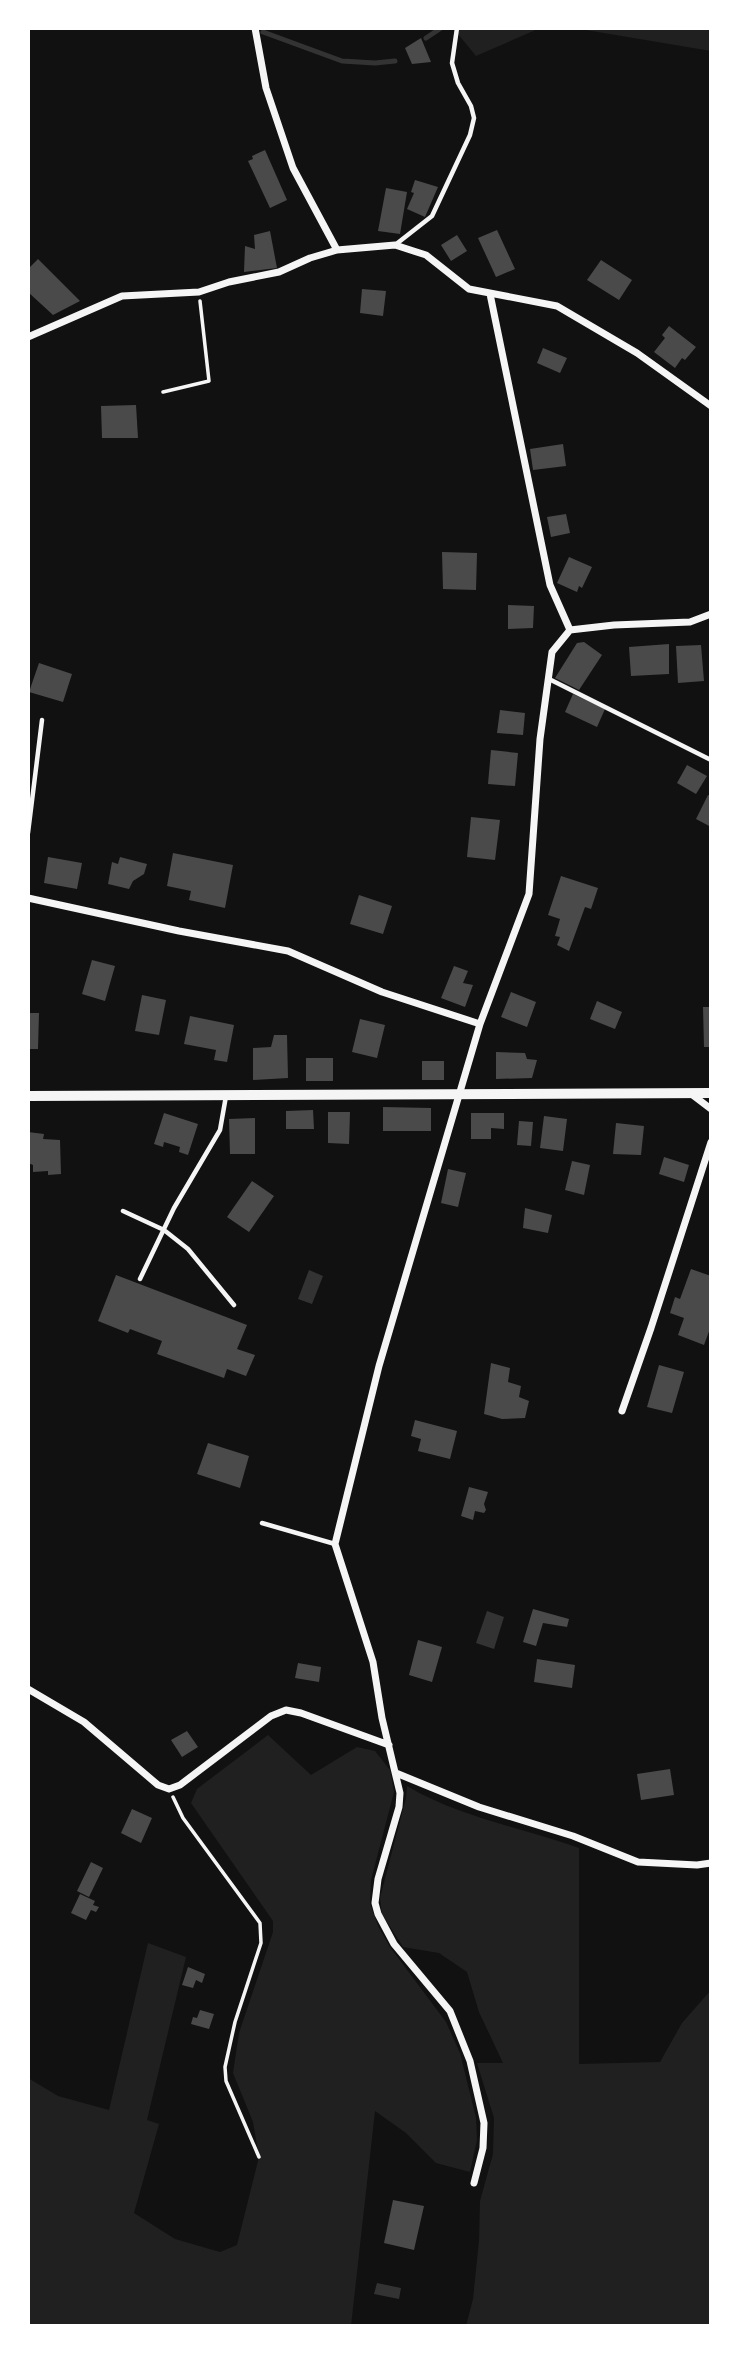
<svg xmlns="http://www.w3.org/2000/svg" width="739" height="2354" font-family="Raleway,sans-serif">
<style>
.green{fill:#202020}
.water{fill:#333}
.lines{fill:none;stroke-linecap:round;stroke-linejoin:round}
.stream{stroke:#333;stroke-width:5}
.building{fill:#4a4a4a}
.path{stroke:#f5f5f5;stroke-width:3.5}
.service{stroke:#f5f5f5;stroke-width:4.5}
.minor{stroke:#f5f5f5;stroke-width:7}
.tertiary{stroke:#f5f5f5;stroke-width:10}
</style>
<rect width="100%" height="100%" fill="#111"/>
<!-- green -->
<path class="green" d="M453,28h87l-64,28z
M574,28h137v23z
M268,1735l43,40 46,-28 18,4 15,19 4,22 -23,88 -1,24 9,24 11,19 56,75 14,31 16,65 1,22 -7,32 -34,-9 -30,-30 -31,-22 -24,215h-323v-248l30,18 51,14 39,-167 38,14 -39,163 12,4 -25,89 41,26 45,13 17,-7 22,-88 -6,-35 -20,-49 6,-40 34,-101v-11l-82,-118 6,-14z
M407,1786c54,32 114,41 172,62v216l81,-2 22,-39 29,-33v336h-245l7,-27 6,-58 1,-40 13,-47 1,-36 -17,-55h26l-24,-51 -12,-40 -28,-19 -36,-6 -21,-33 -2,-16 26,-100z"/>
<!-- water -->
<path class="water" d="M309,1270l14,6 -11,28 -14,-5z
M487,1611l17,6 -10,32 -18,-6z
M377,2283l24,5 -2,11 -25,-5z"/>
<g class="lines">
<!-- stream -->
<path class="stream" d="M263,32l79,29 33,2 20,-2
M426,38l15,-10"/>
</g>
<!-- building -->
<path class="building" d="M421,38l10,24 -19,2 -7,-16z
M265,150l22,50 -17,8 -22,-47 5,-2 -1,-3z
M415,180l23,7 -13,30 -18,-8 7,-16 -3,-1z
M386,188l21,4 -7,42 -22,-3z
M497,230l18,39 -19,8 -18,-39z
M270,231l7,37 -33,4 1,-26 10,3 -1,-14z
M457,235l10,16 -16,10 -10,-16z
M38,259l42,42 -27,14 -25,-23v-23z
M601,260l31,20 -13,20 -32,-20z
M362,289l24,2 -3,25 -23,-3z
M669,326l27,21 -11,13 -3,-2 -7,10 -21,-16 11,-14 -3,-3z
M543,348l24,10 -7,15 -23,-10z
M136,405l2,33h-36l-1,-32z
M563,444l3,22 -33,4 -3,-21z
M566,514l4,19 -19,4 -4,-20z
M442,552l35,1 -1,37 -33,-1z
M569,557l23,10 -10,21 -3,-2 -2,6 -20,-9z
M508,605l26,1 -1,22 -25,1z
M584,642l18,13 -23,35 -24,-12 22,-35z
M669,644v30l-38,2 -2,-29z
M701,645l3,36 -26,2 -2,-37z
M39,663l33,11 -9,28 -34,-10z
M573,694l32,15 -8,18 -32,-15z
M500,710l25,3 -2,22 -26,-2z
M491,750l27,3 -3,33 -27,-2z
M687,765l20,11 -11,18 -19,-11z
M708,795l3,1v31l-15,-8z
M471,817l29,3 -5,40 -28,-3z
M173,853l60,12 -8,43 -36,-8 2,-9 -24,-5z
M48,857l34,6 -5,26 -33,-6z
M120,857l27,7 -3,10 -11,7 -4,8 -21,-5 4,-22 6,2z
M561,876l37,12 -7,21 -6,-2 -16,44 -12,-6 3,-8 -5,-1 5,-17 -12,-4z
M359,895l33,11 -9,28 -33,-10z
M92,960l23,6 -10,35 -23,-7z
M454,966l14,5 -5,12 10,2 -8,22 -24,-9z
M511,992l25,10 -9,25 -26,-10z
M142,995l24,5 -7,35 -24,-4z
M597,1001l25,11 -7,17 -25,-10z
M703,1007h8v40h-7z
M28,1013h11l-1,36h-10z
M190,1016l44,9 -7,37 -13,-2 2,-10 -32,-6z
M360,1019l25,6 -8,33 -25,-6z
M274,1035h13l1,43 -35,2v-32l18,-1z
M496,1052l29,1 2,6 10,1 -5,18 -36,1z
M306,1058h27v23h-27z
M422,1061h22v19h-22z
M383,1107l48,1v23h-48z
M313,1110l1,19h-28v-18z
M328,1112h22l-1,32 -21,-1z
M164,1113l34,11 -10,31 -9,-3 1,-5 -16,-5 -1,5 -9,-3z
M471,1113h33v16l-13,-1v11h-20z
M544,1116l23,3 -4,32 -23,-3z
M255,1118v36h-25l-1,-35z
M519,1121l14,1 -2,24 -14,-1z
M616,1123l28,3 -3,29 -28,-1z
M28,1132l16,2 -1,5 17,1 1,34 -13,1v-4l-15,1v-7l-5,-2z
M664,1157l25,8 -5,17 -25,-8z
M572,1161l18,4 -6,30 -19,-5z
M448,1169l18,4 -8,34 -17,-4z
M252,1181l22,15 -25,36 -22,-15z
M525,1208l27,7 -4,18 -25,-5z
M691,1269l20,7v50l-7,19 -26,-10 6,-17 -14,-5 5,-16 5,2z
M116,1275l131,50 -10,24 18,6 -9,21 -19,-7 -3,9 -67,-24 5,-13 -32,-12 -2,4 -30,-12z
M491,1363l19,5 -2,14 13,4 -2,11 10,4 -4,17 -23,1 -18,-5z
M659,1365l25,7 -12,41 -25,-6z
M415,1420l42,11 -7,28 -32,-8 3,-12 -10,-3z
M208,1443l41,13 -9,32 -43,-14z
M469,1487l19,5 -4,12 2,6 -2,3 -9,-2 -2,9 -12,-4z
M533,1609l36,10 -2,8 -24,-4 -7,23 -13,-4z
M418,1640l24,7 -10,35 -23,-7z
M537,1659l38,6 -3,23 -38,-6z
M298,1663l23,4 -2,15 -24,-4z
M187,1731l11,16 -16,10 -11,-17z
M670,1769l4,26 -33,5 -4,-26z
M132,1809l20,9 -11,25 -20,-10z
M91,1862l12,6 -14,29 -12,-6z
M80,1894l15,7 -2,4 6,2 -3,5 -5,-2 -5,10 -15,-7z
M188,1967l17,7 -3,9 -6,-3 -3,8 -11,-3z
M200,2010l14,4 -5,15 -18,-5 2,-7 4,1z
M393,2200l31,6 -10,44 -30,-7z"/>
<g class="lines">
<!-- path -->
<path class="path" d="M163,392l46,-11 -9,-80
M173,1797l10,21 77,105 1,20 -26,79 -10,45 1,14 33,76"/>
<!-- service -->
<path class="service" d="M395,245l37,-29 38,-81 4,-17 -3,-12 -13,-23 -6,-20 5,-35
M549,679l162,81
M28,833l14,-113
M123,1211l41,19 24,19 46,56
M140,1279l34,-71 46,-78 6,-34
M262,1523l73,21"/>
<!-- minor -->
<path class="minor" d="M255,28l11,60 27,80 44,82
M490,294l60,291 20,45
M28,337l94,-41 77,-4 30,-10 50,-10 31,-14 27,-8 58,-5 31,10 43,34 88,17 80,47 74,53
M28,898l151,33 109,20 94,41 98,32
M690,1093l21,16
M622,1411l29,-83 60,-186
M28,1689l56,33 74,63 11,4 11,-4 91,-69 15,-6 15,3 88,32
M396,1773l83,34 94,29 65,26 59,3 14,-2
M474,2183l9,-35 1,-25 -14,-62 -20,-50 -56,-67 -16,-30 -3,-11 3,-24 21,-72 1,-14 -18,-75 -9,-56 -38,-118 44,-178 101,-342 49,-130 11,-155 12,-87 18,-22 44,-5 76,-3 21,-8"/>
<!-- tertiary -->
<path class="tertiary" d="M28,1096l683,-3"/>
</g>
<!-- border -->
<rect width="739" height="2354" fill="none" stroke="#ffffff" stroke-width="60"/>
</svg>
